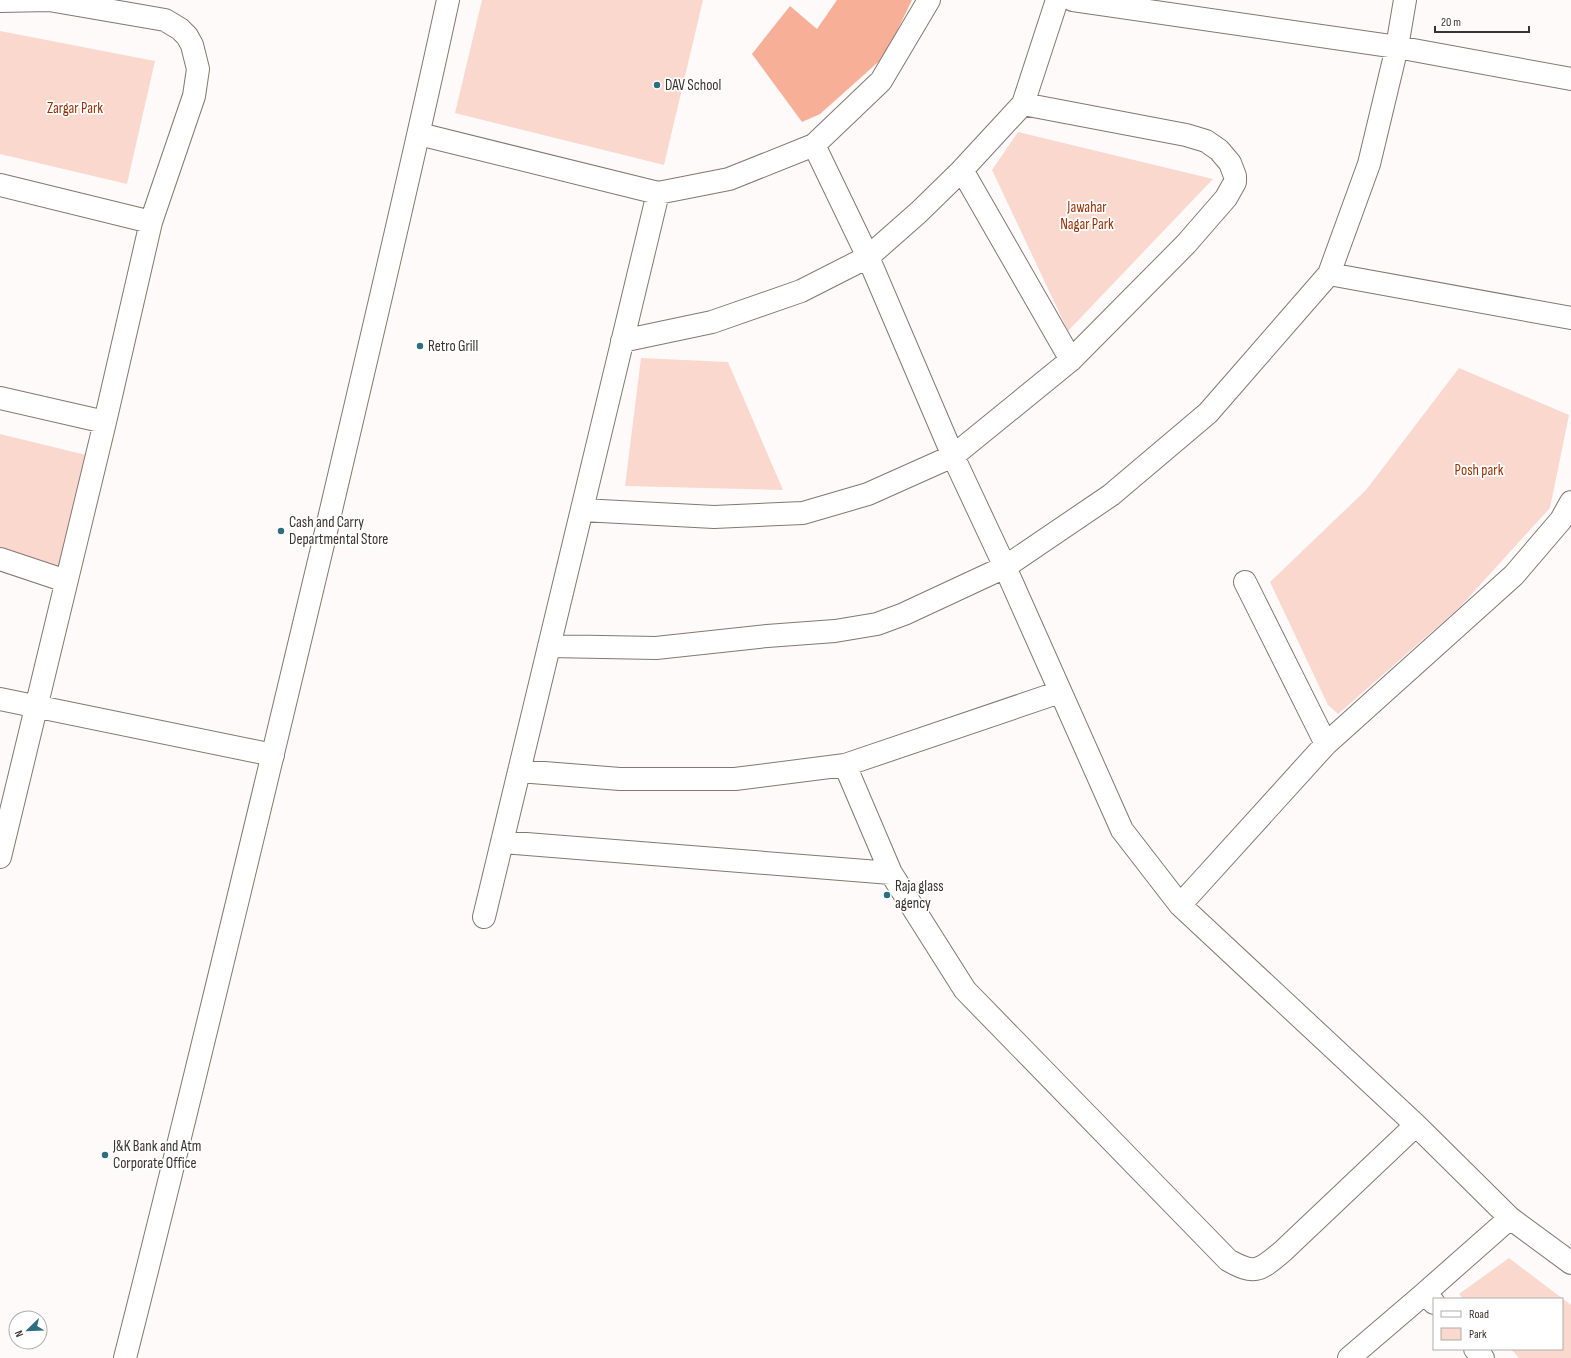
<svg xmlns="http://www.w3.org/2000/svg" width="1571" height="1358" font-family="'Sofia Sans Condensed',sans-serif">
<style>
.green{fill:#fbd8cd}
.building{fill:#f8af97}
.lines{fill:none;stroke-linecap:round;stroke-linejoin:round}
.street-casing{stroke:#847772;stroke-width:24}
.secondary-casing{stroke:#847772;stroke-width:24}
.street{stroke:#fff;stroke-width:22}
.secondary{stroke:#fff;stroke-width:22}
.poi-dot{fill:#2d6f81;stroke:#fff;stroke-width:1.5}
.labels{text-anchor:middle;stroke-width:3.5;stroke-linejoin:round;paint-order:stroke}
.poi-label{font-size:15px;fill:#383230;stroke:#fff;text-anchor:start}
.park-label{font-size:15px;fill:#973005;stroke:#fff}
</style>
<rect width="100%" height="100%" fill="#fdfaf9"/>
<!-- green -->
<path class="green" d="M482,0h221l-39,165 -209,-52z
M0,31l155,30 -28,123 -127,-30z
M1018,132l195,47 -145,152 -76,-161z
M641,358l87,4 55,128 -158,-4z
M1459,368l110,47 -19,93 -91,100 -121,106 -10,-9 -58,-123 96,-92z
M0,434l86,21 -27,118 -59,-22z
M1509,1258l62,47v53h-52l-8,-9h51v-50h-99l-4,-5z"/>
<!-- building -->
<path class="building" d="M837,0h75l-27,56 -65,58 -18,8 -50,-68 38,-48 27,23z"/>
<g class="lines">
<!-- street casing -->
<g class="street-casing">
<path id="street" d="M1073,0l324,47 174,32
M0,1l49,-1 116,20 15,9 7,7 5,9 6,24 -4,27 -43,126 -46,200 -105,435
M419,134l239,59 71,-14 85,-34 67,-64 48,-81
M814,145l54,112 85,199 52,111 117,263 58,75 236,220 94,93 61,45
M962,170l109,190
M0,185l151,37
M1329,274l242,44
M622,341l90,-19 89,-31 67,-34 51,-45 43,-42 61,-66 34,-104
M0,398l105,24
M582,510l132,7 89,-4 65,-19 85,-38 118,-96 115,-116 40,-46 9,-16v-6l-5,-13 -11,-13 -13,-9 -20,-6 -163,-31
M0,559l66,22
M1245,582l81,162
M549,646l107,2 111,-12 68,-5 42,-7 27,-10 101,-47 106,-72 97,-82 121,-139 40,-110 28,-117 8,-47
M0,699l273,56
M845,765l46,108 74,117 263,270c28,16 32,10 55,-9l133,-126
M519,771l101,8h115l110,-14 215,-73
M502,842l389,31
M1180,905l146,-161 188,-169 47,-55 10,-18
M484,917l174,-724
M1425,1293l85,-75
M1475,1349l8,9
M1349,1358l76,-65 9,10"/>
</g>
<!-- secondary casing -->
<g class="secondary-casing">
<path id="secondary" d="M125,1358c69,-272 134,-545 199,-818 42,-180 85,-359 124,-540"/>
</g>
<!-- street -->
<use href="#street" class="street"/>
<!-- secondary -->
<use href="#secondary" class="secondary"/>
</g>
<!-- markers -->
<g class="poi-dot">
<circle cx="657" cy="85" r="4"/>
<circle cx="420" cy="346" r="4"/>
<circle cx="281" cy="531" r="4"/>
<circle cx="887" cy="895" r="4"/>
<circle cx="105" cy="1155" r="4"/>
</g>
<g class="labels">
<!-- poi labels -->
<g class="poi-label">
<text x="665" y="90">DAV School</text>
<text x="428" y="351">Retro Grill</text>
<text x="289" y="527">Cash and Carry<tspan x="289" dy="17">Departmental Store</tspan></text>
<text x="895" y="891">Raja glass<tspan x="895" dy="17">agency</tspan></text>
<text x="113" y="1151">J&amp;K Bank and Atm<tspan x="113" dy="17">Corporate Office</tspan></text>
</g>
<!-- park labels -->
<g class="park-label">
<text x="75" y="113">Zargar Park</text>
<text x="1087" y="212">Jawahar<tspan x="1087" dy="17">Nagar Park</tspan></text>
<text x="1479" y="475">Posh park</text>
</g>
</g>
<!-- legend -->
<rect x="1433" y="1298" width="130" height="52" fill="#ffffff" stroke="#afadac"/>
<rect x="1441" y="1311" width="20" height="6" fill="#ffffff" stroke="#afadac"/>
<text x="1469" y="1318" font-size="12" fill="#383230">Road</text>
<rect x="1441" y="1328" width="20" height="12" fill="#fbd8cd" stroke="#afadac"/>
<text x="1469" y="1338" font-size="12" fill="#383230">Park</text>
<!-- north arrow -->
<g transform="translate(28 1330) rotate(247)"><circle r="19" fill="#ffffff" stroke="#afadac"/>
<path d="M0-3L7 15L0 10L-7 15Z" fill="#2d6f81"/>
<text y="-6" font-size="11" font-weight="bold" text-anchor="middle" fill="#383230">N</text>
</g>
<!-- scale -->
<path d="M1435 26v6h94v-6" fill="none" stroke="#383230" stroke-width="2"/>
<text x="1441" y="26" font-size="12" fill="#383230" stroke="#ffffff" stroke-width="3" paint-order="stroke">20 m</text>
</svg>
